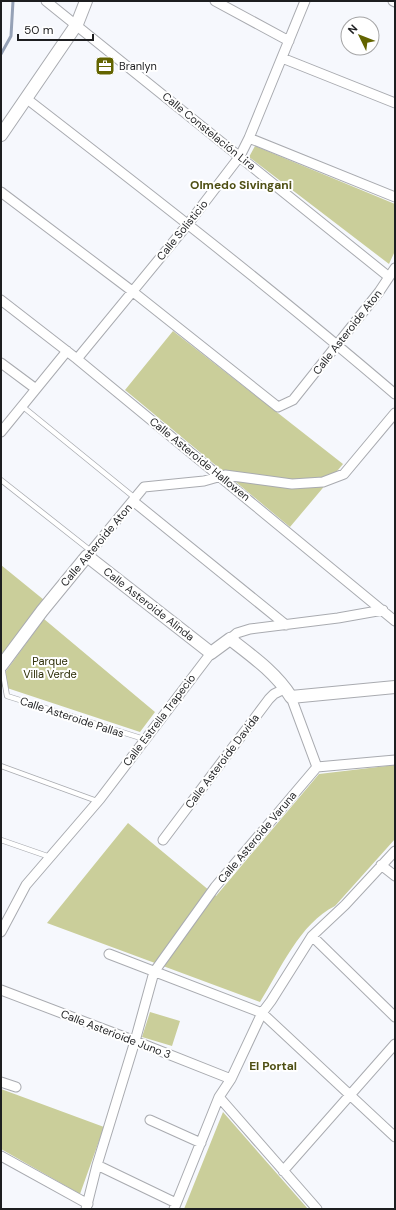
<svg xmlns="http://www.w3.org/2000/svg" width="396" height="1210" font-family="'DM Sans',sans-serif">
<style>
.green{fill:#cace9a}
.lines{fill:none;stroke-linecap:round;stroke-linejoin:round}
.stream{stroke:#95a1b6;stroke-width:3}
.lane-casing{stroke:#a9abb0;stroke-width:6}
.street-casing{stroke:#a9abb0;stroke-width:11}
.secondary-casing{stroke:#a9abb0;stroke-width:14}
.lane{stroke:#fff;stroke-width:4.5}
.street{stroke:#fff;stroke-width:9}
.secondary{stroke:#fff;stroke-width:12}
.labels{text-anchor:middle;stroke-width:4;stroke-linejoin:round;paint-order:stroke}
.poi-label{font-size:11px;fill:#1d1e20;stroke:#fff;text-anchor:start}
.street-label{font-size:11px;fill:#1d1e20;stroke:#fff}
.park-label{font-size:11px;fill:#2d2e08;stroke:#fff}
.neighbourhood-label{font-size:12px;font-weight:bold;fill:#4e4f13;stroke:#fff}
</style>
<rect width="100%" height="100%" fill="#f6f8fd"/>
<!-- green -->
<path class="green" d="M255,146l140,58v47l-6,13 -140,-107z
M173,331l170,133 -53,63 -165,-137z
M1,565l43,35 -43,59z
M44,619l111,93 -15,20 -139,-46v-8z
M395,765v74l-60,67c-35,17 -55,64 -75,96l-213,-79 81,-100 88,73 103,-122z
M150,1012l30,9 -8,25 -30,-9z
M1,1089l103,38 -24,67 -79,-45z
M223,1112l85,97h-124z"/>
<g class="lines">
<!-- stream -->
<path class="stream" d="M1,54l10,-18 2,-35"/>
<!-- lane casing -->
<g class="lane-casing">
<path id="lane" d="M22,406l113,92
M1,480l90,71
M2,667l5,29 137,43
M1,766l96,35
M1,840l49,17"/>
</g>
<!-- street casing -->
<g class="street-casing">
<path id="street" d="M46,1l343,276
M215,1l74,40
M393,1l2,1
M282,58l113,45
M27,99c124,96 249,193 368,295
M249,138l146,59
M1,192l131,99 146,116 15,-7 86,-108 16,-24
M1,300l76,59 318,262
M77,359l111,-135 52,-68 9,-18 56,-137
M1,363l35,26
M1,432l66,-81
M133,501l153,124
M87,556l57,-69 60,-6 21,-6 67,9 31,-2 21,-8 51,-61
M230,639l7,-6 13,-4 88,-11 45,-8
M291,697l26,70
M163,840l106,-141 5,-5 12,-6
M381,865l14,11
M1,932l25,-47 74,-86 111,-146
M312,936l83,81
M109,954l153,59 133,124
M1,990l134,51 96,38
M1,1082l15,5
M219,1097l98,112
M150,1120l51,23
M1,1156l87,48
M97,1165l79,38
M283,1171l112,-127
M86,1209l11,-44 38,-124 19,-69 61,-85 102,-120 78,-7
M174,1209l45,-112 12,-18 31,-66 9,-12 41,-65 33,-31 50,-54"/>
</g>
<!-- secondary casing -->
<g class="secondary-casing">
<path id="secondary" d="M1,135l76,-111 9,-23
M1,666l41,-55 45,-55 124,97 19,-14c22,17 46,34 61,58l104,-10"/>
</g>
<!-- lane -->
<use href="#lane" class="lane"/>
<!-- street -->
<use href="#street" class="street"/>
<!-- secondary -->
<use href="#secondary" class="secondary"/>
</g>
<!-- icons -->
<defs>
<g id="office-square" transform="scale(1)"><rect x="-9" y="-9" width="18" height="18" rx="4" fill="#636400" stroke="#fff"/><path d="M-6-3h4V-5.5h4V-3h4V5H-6ZM-1-4.5V-3h2v-1.5ZM-6 0V1H6V0Z" fill="#fff"/></g>
</defs>
<g fill-rule="evenodd">
<use href="#office-square" x="105" y="66"/>
</g>
<g class="labels">
<!-- poi labels -->
<g class="poi-label">
<text x="119" y="70">Branlyn</text>
</g>
<!-- street labels -->
<g class="street-label">
<text transform="translate(209 131) rotate(39)" y="4">Calle Constelación Lira</text>
<text transform="translate(182 230) rotate(-51)" y="4">Calle Solisticio</text>
<text transform="translate(347 332) rotate(-52)" y="4">Calle Asteroide Aton</text>
<text transform="translate(200 459) rotate(39)" y="4">Calle Asteroide Hallowen</text>
<text transform="translate(96 545) rotate(-50)" y="4">Calle Asteroide Aton</text>
<text transform="translate(149 604) rotate(38)" y="4">Calle Asteroide Alinda</text>
<text transform="translate(72 717) rotate(18)" y="4">Calle Asteroide Pallas</text>
<text transform="translate(159 720) rotate(-53)" y="4">Calle Estrella Trapecio</text>
<text transform="translate(222 761) rotate(-53)" y="4">Calle Asteroide Davida</text>
<text transform="translate(257 837) rotate(-50)" y="4">Calle Asteroide Varuna</text>
<text transform="translate(116 1034) rotate(21)" y="4">Calle Asterioide Juno 3</text>
</g>
<!-- park labels -->
<g class="park-label">
<text x="50" y="665">Parque<tspan x="50" dy="13">Villa Verde</tspan></text>
</g>
<!-- neighbourhood labels -->
<g class="neighbourhood-label">
<text x="241" y="189">Olmedo Sivingani</text>
<text x="273" y="1070">El Portal</text>
</g>
</g>
<!-- border -->
<rect width="396" height="1210" fill="none" stroke="#1d1e20" stroke-width="4"/>
<!-- north arrow -->
<g transform="translate(360 36) rotate(313)"><circle r="19" fill="#ffffff" stroke="#a5a5a6"/>
<path d="M0-3L7 15L0 10L-7 15Z" fill="#636400"/>
<text y="-6" font-size="11" font-weight="bold" text-anchor="middle" fill="#1d1e20">N</text>
</g>
<!-- scale -->
<path d="M18 34v6h75v-6" fill="none" stroke="#1d1e20" stroke-width="2"/>
<text x="24" y="34" font-size="12" fill="#1d1e20" stroke="#ffffff" stroke-width="3" paint-order="stroke">50 m</text>
</svg>
